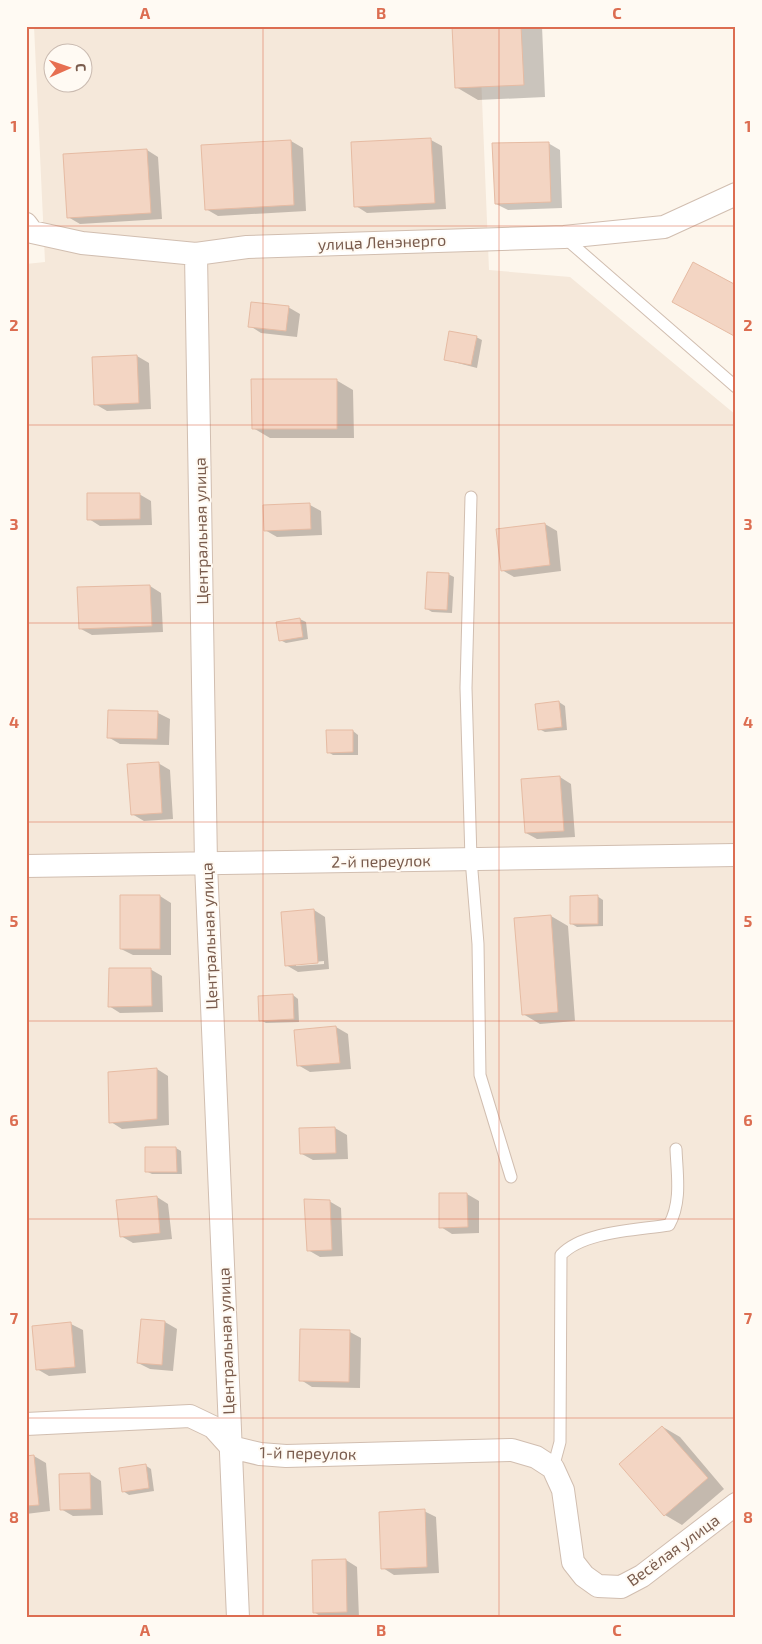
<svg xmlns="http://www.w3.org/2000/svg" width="762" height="1644" font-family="'Exo 2',sans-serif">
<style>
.residential{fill:#f5e8da;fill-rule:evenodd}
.shadow{fill:#0003;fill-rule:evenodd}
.building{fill:#f3d5c3;stroke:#e6bba3}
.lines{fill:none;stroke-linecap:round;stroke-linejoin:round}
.service-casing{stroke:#d1beb0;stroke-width:13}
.minor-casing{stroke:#d1beb0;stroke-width:24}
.service{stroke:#fff;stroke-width:11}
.minor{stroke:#fff;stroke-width:22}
.grid{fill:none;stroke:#dc6d51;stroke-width:1;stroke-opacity:0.55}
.labels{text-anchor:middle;stroke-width:4;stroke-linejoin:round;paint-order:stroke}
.street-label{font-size:16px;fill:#7a5c4d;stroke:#fffaf3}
.neatline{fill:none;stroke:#dc6d51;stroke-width:2}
.grid-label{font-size:16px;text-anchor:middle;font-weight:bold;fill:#dc6d51}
</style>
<rect width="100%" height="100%" fill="#fdf6ec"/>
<!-- residential -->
<path class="residential" d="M34,26h445l10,244 81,7 166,138v1203h-710v-1354l19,-2zM52,52h30v30h-30z"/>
<!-- shadow -->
<path class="shadow" d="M453,26h89l3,71 -67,3 -22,-13z
M431,140l11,6 4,63 -79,4 -11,-7z
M291,141l12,7 3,63 -88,5 -12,-7z
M548,143l12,7 2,58 -54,2 -12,-6z
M147,150l11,7 4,62 -82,5 -12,-7z
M288,307l12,7 -3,23 -36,-4 -11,-7z
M476,337l6,3 -5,28 -31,-8z
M137,356l12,7 2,46 -44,2 -12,-7z
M336,380l17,10 1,48h-84l-17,-10z
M139,494l12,7 1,24 -52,1 -11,-7z
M310,505l11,6 1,24 -45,2 -12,-7z
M545,524l12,7 4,40 -47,6 -12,-7z
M448,574l6,3 -2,36 -20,-1 -5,-3z
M150,586l11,7 2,39 -71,3 -11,-6z
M300,619l6,3 2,17 -22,4 -6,-3z
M559,702l6,4 2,24 -22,2 -6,-3z
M158,713l12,6 -1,26 -49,-1 -12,-7z
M353,731l5,4v20h-25l-5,-3z
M158,763l12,7 3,49 -29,2 -12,-7z
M560,777l11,7 4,53 -38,2 -11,-6z
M160,896l11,7v52h-38l-12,-6z
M597,896l6,4v26l-26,1 -5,-3z
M314,910l11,7 4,52 -31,3 -12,-7zM324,961v3l-28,2v-2z
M551,916l17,10 7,95 -35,3 -17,-10z
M150,969l12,7 1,36 -43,1 -11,-7z
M293,995l5,4 1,23 -33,1 -6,-3z
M336,1027l12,7 3,35 -41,3 -12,-7z
M157,1069l11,7 1,49 -47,4 -11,-7z
M335,1128l12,7 1,24 -35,1 -11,-6 -1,-25z
M176,1148l5,3 1,23h-30l-6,-3z
M467,1194l12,7v32l-27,1 -11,-7z
M157,1197l11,7 4,35 -39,4 -12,-7z
M329,1201l12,7 2,48 -23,1 -12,-7z
M142,1320l23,2 12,7 -4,42 -23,-2 -12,-6z
M71,1324l12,6 3,43 -37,3 -12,-7z
M350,1332l11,6 -1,50 -48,-1 -11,-7z
M663,1427l17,10 44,52 -42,36 -17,-10z
M34,1456l12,7 4,48 -24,3v-57z
M145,1465l6,4 3,22 -25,4 -6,-4z
M90,1474l11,7 2,34 -30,1 -12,-7z
M424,1511l12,6 3,56 -45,2 -11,-7z
M346,1560l11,7 2,51h-36l-9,-6z"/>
<!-- building -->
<path class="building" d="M452,26h69l3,59 -69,3z
M431,138l4,65 -81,4 -3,-65z
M291,140l3,65 -89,5 -4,-65z
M549,142l2,60 -56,2 -3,-61z
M147,149l4,64 -84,5 -4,-64z
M693,262l43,23v52l-64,-35z
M251,302l38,4 -3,25 -38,-4z
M449,331l28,5 -6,29 -27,-5z
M137,355l2,48 -45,2 -2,-48z
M251,379h86v50h-85z
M87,493h53v26l-53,1z
M310,503l1,26 -47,2 -1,-26z
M545,523l5,42 -49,6 -5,-42z
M427,572l22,1 -2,37 -22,-1z
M150,585l2,41 -73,3 -2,-42z
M300,618l3,19 -24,4 -3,-19z
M559,701l3,26 -24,3 -3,-26z
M108,710l50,1 -1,28 -50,-1z
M326,730h27v22l-26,1z
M159,762l3,51 -31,2 -4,-51z
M560,776l4,55 -39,2 -4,-54z
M120,895h40v54h-40z
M598,895v29h-28v-28z
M314,909l4,54 -33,3 -4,-54z
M551,915l7,97 -36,3 -8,-97z
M109,968h42l1,38 -44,1z
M293,994l1,25 -35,2 -1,-25z
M336,1026l4,37 -43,3 -3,-36z
M157,1068v51l-48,4 -1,-51z
M335,1127l1,26 -36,1 -1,-26z
M145,1147h31l1,25h-32z
M439,1193h28l1,34 -29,1z
M157,1196l3,37 -40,4 -4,-37z
M304,1199l26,1 2,50 -25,1z
M141,1319l24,2 -3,44 -25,-2z
M71,1322l4,45 -39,3 -4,-44z
M300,1329l50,1 -1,52 -50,-1z
M662,1426l46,52 -44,38 -45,-52z
M34,1455l5,50 -13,1v-50z
M146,1464l3,24 -27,4 -3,-24z
M90,1473l1,36 -31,1 -1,-36z
M425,1509l2,58 -46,2 -2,-57z
M346,1559l1,53 -34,1 -1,-53z"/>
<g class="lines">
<!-- service casing -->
<g class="service-casing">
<path id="service" d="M565,238l171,149
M471,497l-5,191 5,171 7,85 2,131 31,102
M553,1468l7,-26 1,-187c22,-24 77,-25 108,-30 13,-23 8,-51 7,-76"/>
</g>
<!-- minor casing -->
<g class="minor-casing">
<path id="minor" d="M26,224l6,8 50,11 114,11 51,-7 317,-10 100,-10 72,-33
M196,254l10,610 32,754
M26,866l710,-11
M26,1424l164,-8 23,11 18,20 29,7 26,2 226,-6 24,7 17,11 10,22 10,72 11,14 14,10 23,1 21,-11 94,-72"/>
</g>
<!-- service -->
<use href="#service" class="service"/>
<!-- minor -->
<use href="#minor" class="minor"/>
</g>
<!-- grid -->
<path class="grid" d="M263,26v1592M499,26v1592M26,226h710M26,425h710M26,623h710M26,822h710M26,1021h710M26,1219h710M26,1418h710"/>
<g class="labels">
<!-- street labels -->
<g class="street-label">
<text transform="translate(382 242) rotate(-2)" y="6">улица Ленэнерго</text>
<text transform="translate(201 531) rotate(-91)" y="6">Центральная улица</text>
<text transform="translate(381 861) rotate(-1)" y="6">2-й переулок</text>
<text transform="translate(209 936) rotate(-92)" y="6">Центральная улица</text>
<text transform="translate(226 1341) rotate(-92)" y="6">Центральная улица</text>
<text transform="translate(308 1453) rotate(1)" y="6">1-й переулок</text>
<text transform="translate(673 1550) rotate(-36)" y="6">Весёлая улица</text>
</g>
</g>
<!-- border -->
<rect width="762" height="1644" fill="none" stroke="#fffaf3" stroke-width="55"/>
<!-- north arrow -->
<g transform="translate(68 68) rotate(88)"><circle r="24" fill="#fffaf3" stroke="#cabbb1"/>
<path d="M0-4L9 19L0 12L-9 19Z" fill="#e76f51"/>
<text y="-8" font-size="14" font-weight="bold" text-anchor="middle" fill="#7a5c4d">С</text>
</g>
<rect x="28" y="28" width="706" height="1588" class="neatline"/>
<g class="grid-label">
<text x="145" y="19">A</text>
<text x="381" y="19">B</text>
<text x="617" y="19">C</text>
<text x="14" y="132">1</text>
<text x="748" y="132">1</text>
<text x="14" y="331">2</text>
<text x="748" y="331">2</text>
<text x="14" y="530">3</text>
<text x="748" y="530">3</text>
<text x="14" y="728">4</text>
<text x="748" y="728">4</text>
<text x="14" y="927">5</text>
<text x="748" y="927">5</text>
<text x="14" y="1126">6</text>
<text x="748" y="1126">6</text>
<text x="14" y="1324">7</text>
<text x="748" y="1324">7</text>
<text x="14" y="1523">8</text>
<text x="748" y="1523">8</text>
<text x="145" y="1636">A</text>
<text x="381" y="1636">B</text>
<text x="617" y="1636">C</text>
</g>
</svg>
